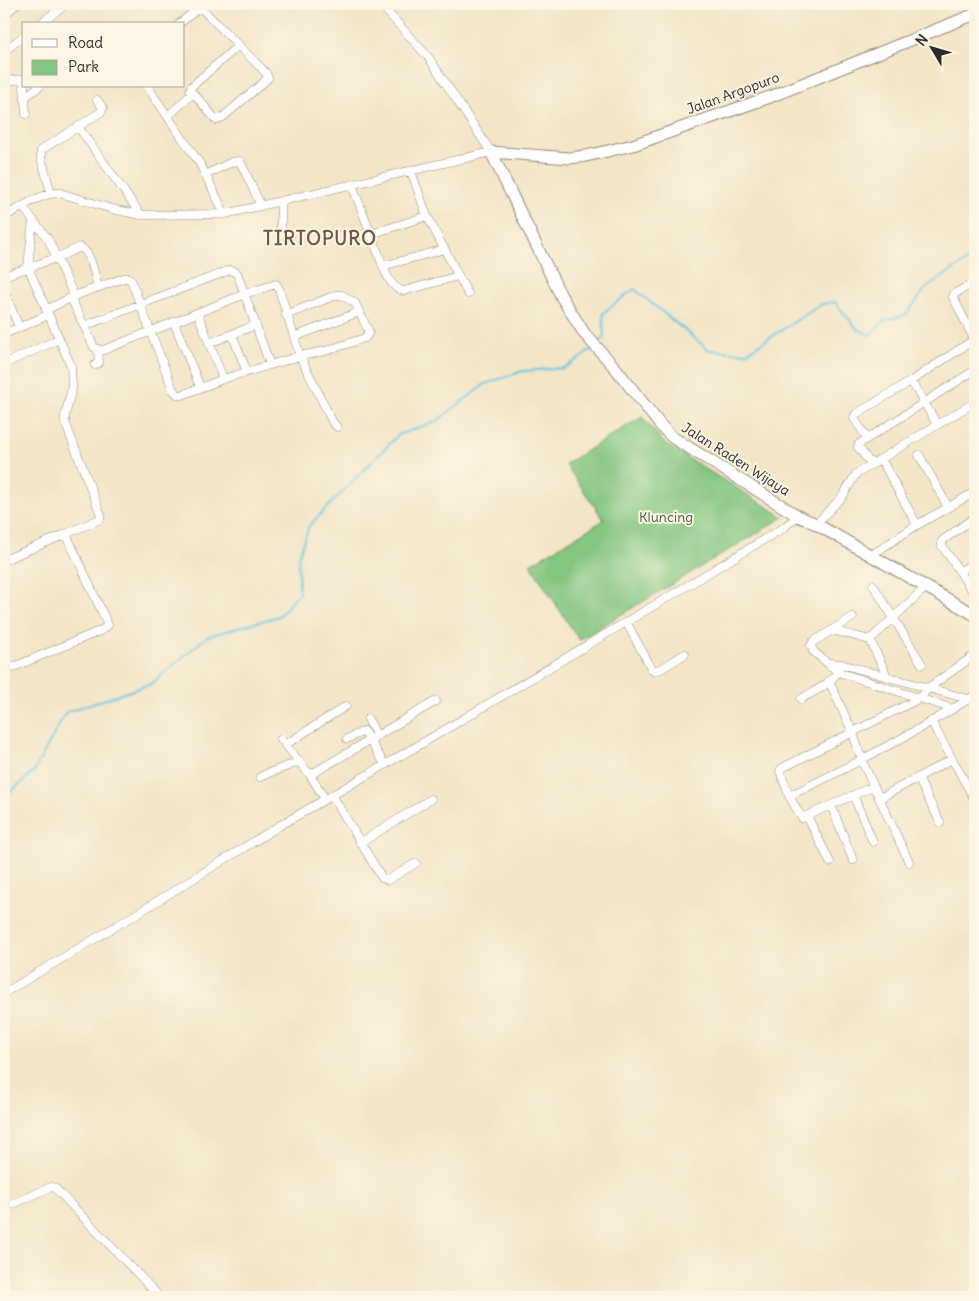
<svg xmlns="http://www.w3.org/2000/svg" width="979" height="1301" font-family="Delius,sans-serif">
<style>
.green{fill:#83c67e;stroke:#577854}
.lines{fill:none;stroke-linecap:round;stroke-linejoin:round}
.stream{stroke:#62c3e0;stroke-width:2}
.minor-casing{stroke:#8e887a;stroke-width:9}
.highway-casing{stroke:#8e887a;stroke-width:13}
.minor{stroke:#fff;stroke-width:8}
.highway{stroke:#fff;stroke-width:11}
.labels{text-anchor:middle;stroke-width:4;stroke-linejoin:round;paint-order:stroke}
.street-label{font-size:14px;fill:#2b2b2b;stroke:#fcf5e5}
.park-label{font-size:14px;fill:#455a44;stroke:#fcf5e5}
.district-label{font-size:19px;font-weight:bold;letter-spacing:1px;fill:#6e5846;stroke:#fcf5e5}
</style>
<rect width="100%" height="100%" fill="#fcf5e5"/>
<filter id="ink" filterUnits="userSpaceOnUse"><feTurbulence type="fractalNoise" baseFrequency=".02" numOctaves="2"/><feDisplacementMap in="SourceGraphic" scale="10" xChannelSelector="R" yChannelSelector="G"/><feConvolveMatrix kernelMatrix="1 2 1 2 8 2 1 2 1" color-interpolation-filters="sRGB"/></filter>
<filter id="wash" filterUnits="userSpaceOnUse"><feTurbulence type="fractalNoise" baseFrequency=".0096" numOctaves="4" result="noise"/><feDisplacementMap in="SourceGraphic" scale="20" xChannelSelector="R" yChannelSelector="G"/><feGaussianBlur stdDeviation="1.12" result="paint"/><feColorMatrix in="noise" values="0 0 0 0 0 0 0 0 0 0 0 0 0 0 0 0 0 1.4 0 .05"/><feComposite in="paint" operator="in"/></filter>
<g filter="url(#wash)">
<rect width="100%" height="100%" fill="#f2e5c8"/>
<!-- green -->
<path class="green" d="M642,417l23,27 119,73 -205,123 -49,-76 74,-44 -39,-56z"/>
<g class="lines">
<!-- stream -->
<path class="stream" d="M598,343l6,-5 -1,-25 31,-24 75,61 37,3 76,-49 13,-2 22,27 13,6 14,-14 22,-6 19,-26 50,-34
M4,788l7,4 23,-21 32,-59 85,-28 57,-48 71,-20 20,-23 -1,-35 11,-32 89,-91 39,-14 48,-37 38,-13 41,-3 19,-12 10,-8"/>
</g>
</g>
<g filter="url(#ink)">
<g class="lines">
<!-- minor casing -->
<g class="minor-casing">
<path id="minor" d="M137,4h1
M197,4l69,69 2,5 -3,3 -42,36 -7,3 -21,-25 -3,-1 -2,-4 1,-3 48,-42
M4,15l13,-11
M40,24l26,-20
M179,24l24,-20
M4,49l4,-1 16,-12
M4,81l20,-2
M24,86l2,28
M147,86l53,78 25,50
M25,97l15,-11
M168,116l24,-22
M79,128l62,87
M411,171l16,45 41,78
M205,175l27,-13 8,-1 21,45
M352,185l19,49 56,-18
M51,193l-10,-36v-7l60,-38 2,-4 -6,-8
M4,217c17,-9 36,-24 56,-24l52,16 29,6 84,-1 266,-62 -62,-94 -49,-54
M33,220l15,19 26,57 50,-18h5l2,2 42,110 5,5h4l41,-16 77,-23 25,-5 40,-13 4,-6 -14,-29 -13,-8h-6l-50,20
M281,234v-33
M371,234l12,32 62,-17
M383,266c5,11 8,22 21,25l54,-15
M4,276l52,-18 24,-11c12,6 14,28 18,40
M975,282l-21,12 -1,3 22,44
M4,291l15,36
M71,298l23,49 7,4 144,-57 31,-10 3,5 21,67 33,67 4,4
M46,310l28,-14
M198,314l25,65
M174,322l26,65
M84,326l146,-56 7,3 33,92
M4,334l44,-19
M232,334l15,38
M294,337l65,-25
M209,343l47,-18
M4,364l55,-25
M95,365l4,-2 -1,-12
M911,381l26,43
M867,438l-13,-20 2,-4 55,-33 64,-42
M919,455l29,52
M881,459l36,66
M871,464l-13,-17 1,-3 116,-74
M975,517l-33,24v5l18,26 15,-11
M816,524l26,-27 14,-23 119,-72
M870,556l47,-31 58,-33
M4,560l62,-26
M960,572l11,17 4,3
M873,585l49,79
M853,617l-40,25 -2,4 2,5 25,21 115,37
M626,622l27,49 8,-2 24,-15
M832,630l38,10 17,36
M870,640l56,-53
M829,663l12,1 127,35
M4,671l98,-41 6,-5 -42,-91 34,-15 1,-4 -36,-93v-6l7,-28 -1,-22 -43,-99 5,-47 -10,-13
M829,681l24,52 9,28 47,101
M801,699c13,-8 33,-16 38,-31
M368,719l9,17
M931,721l44,79
M281,739l29,36 15,24
M347,739l17,-8 21,34
M285,745l61,-39
M310,775l126,-74
M260,777c13,-7 26,-9 39,-16
M918,778l22,44
M874,786l-72,32 -13,-22 -9,-25 2,-3 138,-70 8,-10 47,-33
M332,795l50,83 6,2 28,-17
M853,795l20,47
M789,796c64,-31 127,-63 186,-101
M880,798l72,-39
M831,805l22,55
M807,816l23,46
M360,843l71,-44
M4,993l134,-80 141,-87 147,-85 259,-154 98,-59 15,-12
M4,1208l47,-21 4,1 105,109"/>
</g>
<!-- highway casing -->
<g class="highway-casing">
<path id="highway" d="M975,14l-205,83 -137,48 -47,11 -17,2 -78,-6 70,144 23,37 33,37 44,56 11,11 126,79 18,8 159,91"/>
</g>
<!-- minor -->
<use href="#minor" class="minor"/>
<!-- highway -->
<use href="#highway" class="highway"/>
</g>
</g>
<g class="labels">
<!-- street labels -->
<g class="street-label">
<text transform="translate(733 93) rotate(-20)" y="5">Jalan Argopuro</text>
<text transform="translate(736 459) rotate(32)" y="5">Jalan Raden Wijaya</text>
</g>
<!-- park labels -->
<g class="park-label">
<text x="666" y="522">Kluncing</text>
</g>
<!-- district labels -->
<g class="district-label">
<text x="320" y="245">TIRTOPURO</text>
</g>
</g>
<!-- margin -->
<rect width="979" height="1301" fill="none" stroke="#fcf5e5" stroke-width="20"/>
<!-- legend -->
<rect x="22" y="22" width="162" height="65" fill="#fcf5e5" stroke="#a8a49b"/>
<rect x="32" y="39" width="25" height="8" fill="#ffffff" stroke="#a8a49b"/>
<text x="68" y="48" font-size="15" fill="#2b2b2b">Road</text>
<rect x="32" y="60" width="25" height="15" fill="#83c67e" stroke="#a8a49b"/>
<text x="68" y="72" font-size="15" fill="#2b2b2b">Park</text>
<!-- north arrow -->
<g transform="translate(932 48) rotate(308)" stroke="#fcf5e5" stroke-width="4" paint-order="stroke">
<path d="M0-4L9 19L0 12L-9 19Z" fill="#2b2b2b"/>
<text y="-8" font-size="14" font-weight="bold" text-anchor="middle" fill="#2b2b2b">N</text>
</g>
</svg>
